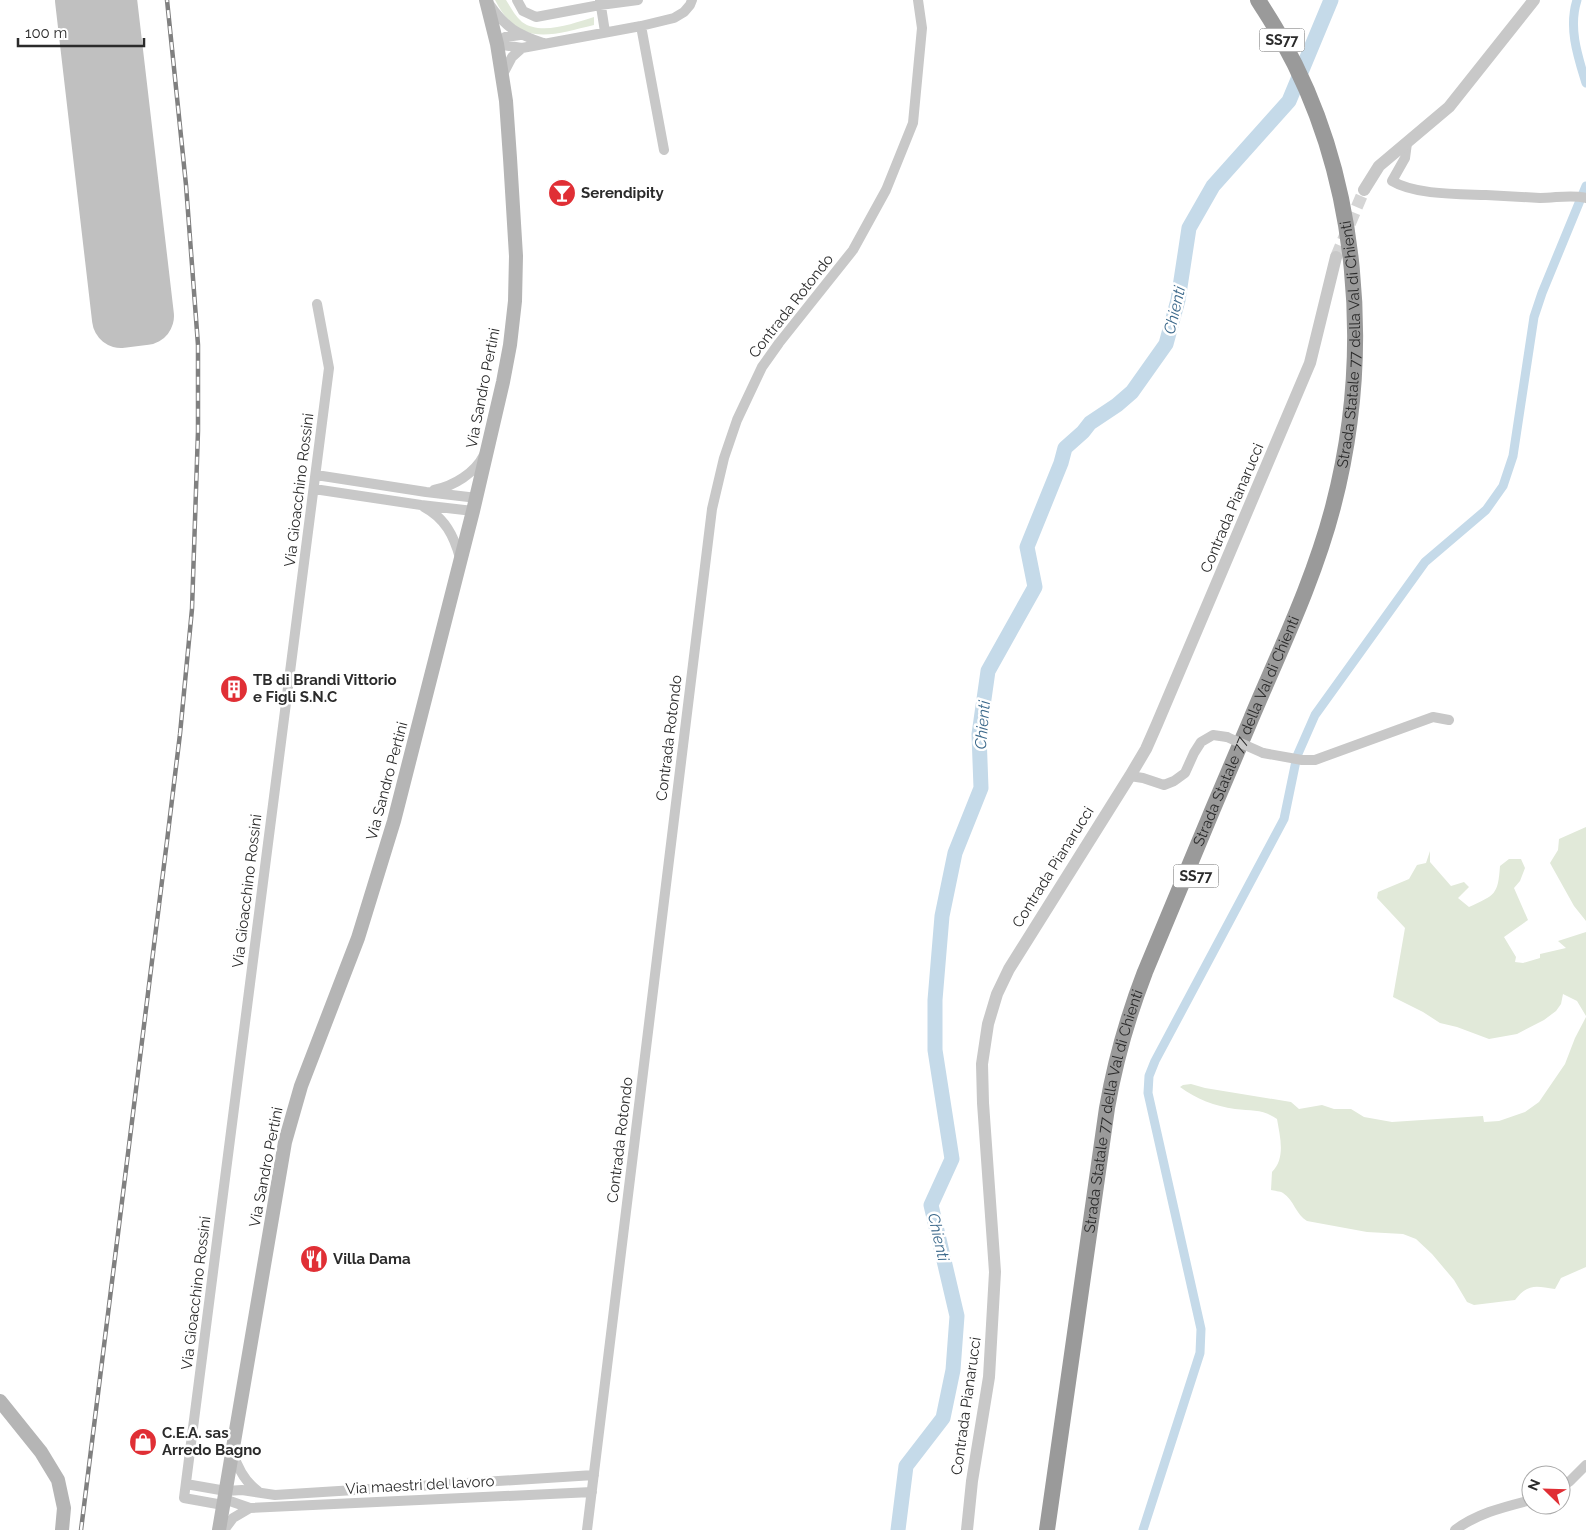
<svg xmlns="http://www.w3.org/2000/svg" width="1586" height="1530" font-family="Raleway,sans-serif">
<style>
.green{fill:#e1e9d9}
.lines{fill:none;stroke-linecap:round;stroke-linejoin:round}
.canal{stroke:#c5dae9;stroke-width:9}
.river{stroke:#c5dae9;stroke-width:15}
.runway{stroke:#c0c0c0;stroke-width:58}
.tertiary-tunnel{stroke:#d5d5d5;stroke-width:12;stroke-dasharray:12 6;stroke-linecap:butt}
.minor{stroke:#c8c8c8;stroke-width:10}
.tertiary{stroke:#c8c8c8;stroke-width:12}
.secondary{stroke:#b5b5b5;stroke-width:14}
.trunk{stroke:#9a9a9a;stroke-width:16}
.rail-casing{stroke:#808080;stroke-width:4.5}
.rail{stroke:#fff;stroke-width:2.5;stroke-dasharray:8;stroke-linecap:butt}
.minor-bridge{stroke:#c8c8c8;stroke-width:10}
.labels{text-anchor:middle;stroke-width:5;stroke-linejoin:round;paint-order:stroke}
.shield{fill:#fff;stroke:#6b6b6b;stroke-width:1}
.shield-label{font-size:14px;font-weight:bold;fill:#2b2b2b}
.poi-label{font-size:15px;font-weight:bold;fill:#2b2b2b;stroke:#fff;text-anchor:start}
.street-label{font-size:15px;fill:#2b2b2b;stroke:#fff}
.water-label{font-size:16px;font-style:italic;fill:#3c698b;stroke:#fff}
</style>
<rect width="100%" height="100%" fill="#fff"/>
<!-- green -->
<path class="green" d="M495,0h11c5,8 9,16 16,22 19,14 52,1 72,-5v8c-42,10 -75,23 -99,-25z
M1586,827v94l-12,-15 -24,-43 8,-13 1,-11z
M1430,851v11l21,24 13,-4 5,5 -11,11 11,9c26,-12 29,-12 31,-41l9,-7h12l4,9 -5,13 -6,7 14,32 -24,17 12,20 -1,5 8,1 17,-5v-4l26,-6 -8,-7 28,-9v84l-9,-15 -14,-7 -2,10 -5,7 -12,9 -27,14 -28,5 -32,-12 -17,-4 -17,-11 -30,-15 12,-69 -28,-30 1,-6 31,-13 8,-14 9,-2z
M1586,1017v250l-25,11 -6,11c-19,-3 -27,-6 -40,11l-41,5 -7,-3 -13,-22 -22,-26 -16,-15 -13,-5 -36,-2 -60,-11c-11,-6 -13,-21 -24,-28 -3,-2 -9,-2 -12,-3l1,-18c14,-14 8,-35 5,-53 -15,-10 -24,-8 -42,-10 -20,-3 -39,-10 -55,-22l3,-2 8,-1 14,4 86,14 8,7 23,-4 12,4h17l13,8 28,5 91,-6 1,6 15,-1 26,-9 14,-10 26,-38 10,-26z"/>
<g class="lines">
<!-- canal -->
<path class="canal" d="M1577,0c-9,28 1,57 9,83
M1143,1530l57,-177 1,-24 -53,-236 1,-17 6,-15 129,-242 13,-63 18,-41 110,-153 61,-52 17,-24 10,-30 21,-139 8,-24 44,-107"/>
<!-- river -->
<path class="river" d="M898,1530l8,-64 37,-48 10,-48 4,-54 -26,-111 21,-46 -17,-109v-50l7,-84 13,-63 26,-65 -2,-54 9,-63 47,-84 -8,-40 34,-84 4,-15 18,-16 7,-9 27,-18 15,-13 34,-48 12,-44 11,-72 24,-42 76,-85 42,-101"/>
<!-- runway -->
<path class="runway" d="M84,0l37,319 24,-3 -37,-316"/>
<!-- tertiary-tunnel -->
<path class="tertiary-tunnel" d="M1336,257l28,-67"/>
<!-- minor -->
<path class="minor" d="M517,0l6,11 13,6 64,-12 38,-5
M600,0l5,32
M490,5c16,23 27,29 53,38
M641,26l23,124
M497,44l8,-7 15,-2
M497,44l25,4
M502,76l10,-19 10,-9 119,-22 33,-8 10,-6 6,-7 2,-5
M1407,143l-2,15 -13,23c23,14 67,13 94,14 18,1 36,2 54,3 16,0 31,-4 46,0
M316,475l110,17 51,6
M314,489l107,16 52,6
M434,490c20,-4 41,-17 50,-35
M424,507c21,11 30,29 36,51
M1263,753l39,7h13l118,-43 16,3
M1130,776l13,2 21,7 10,-4 11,-8 9,-20 7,-11 12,-7 14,2
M233,1453c5,16 12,29 25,38
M186,1484l40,7 16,-1 33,5 319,-20
M1561,1487l9,-6 16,-16
M224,1499l26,9 342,-16
M223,1505l-39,-7 145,-1130 -12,-64
M224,1530l9,-12 17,-10
M587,1530l125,-1021 12,-51 13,-38 25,-53 17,-24 74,-93 33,-60 27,-67 9,-95 -4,-28
M1455,1530c23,-17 49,-23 76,-30"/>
<!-- tertiary -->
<path class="tertiary" d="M1364,190l15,-24 70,-59 85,-107
M967,1530l5,-49 17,-104 6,-105 -12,-169 -1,-39 6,-40 9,-30 12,-25 121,-193 16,-27 11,-25 153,-361 26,-106"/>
<!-- secondary -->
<path class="secondary" d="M0,1401l41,51 17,28 6,28 -2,22
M219,1530l66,-388 16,-56 57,-148 36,-117 79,-310 30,-129 7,-37 5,-44 1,-45 -6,-98 -4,-57 -9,-57 -11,-44"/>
<!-- trunk -->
<path class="trunk" id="s1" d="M1047,1530l60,-422c8,-46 21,-92 38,-136 35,-84 70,-169 106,-253 29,-69 63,-139 82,-212 40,-153 27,-328 -51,-467 -7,-14 -16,-27 -24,-40"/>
<!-- rail casing -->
<g class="rail-casing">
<path id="rail" d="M81,1530l86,-689 13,-107 12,-125 6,-178v-86l-12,-160 -19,-185"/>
</g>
<!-- rail -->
<use href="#rail" class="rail"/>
<!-- minor-bridge -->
<path class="minor-bridge" d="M1227,737l36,16"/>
</g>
<!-- icons -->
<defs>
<g id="bar-disc" transform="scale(1.4375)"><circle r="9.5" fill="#e02f35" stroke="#fff"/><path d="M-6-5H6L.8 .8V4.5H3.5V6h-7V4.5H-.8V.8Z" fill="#fff"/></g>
<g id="building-disc" transform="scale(1.4375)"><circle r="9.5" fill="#e02f35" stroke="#fff"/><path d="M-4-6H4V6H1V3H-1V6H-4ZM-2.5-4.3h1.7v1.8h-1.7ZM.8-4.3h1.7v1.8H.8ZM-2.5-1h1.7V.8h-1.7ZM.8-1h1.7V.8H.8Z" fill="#fff"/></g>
<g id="restaurant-disc" transform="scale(1.4375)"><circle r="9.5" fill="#e02f35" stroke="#fff"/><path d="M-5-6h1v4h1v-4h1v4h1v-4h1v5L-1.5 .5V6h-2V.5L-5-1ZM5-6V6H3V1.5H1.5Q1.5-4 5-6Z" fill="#fff"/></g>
<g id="shop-disc" transform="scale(1.4375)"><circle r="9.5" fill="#e02f35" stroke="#fff"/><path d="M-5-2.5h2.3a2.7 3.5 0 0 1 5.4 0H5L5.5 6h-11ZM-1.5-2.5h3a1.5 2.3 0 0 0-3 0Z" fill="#fff"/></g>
</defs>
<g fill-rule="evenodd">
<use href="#bar-disc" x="562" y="193"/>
<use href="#building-disc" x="234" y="689"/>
<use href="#restaurant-disc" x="314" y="1259"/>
<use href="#shop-disc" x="143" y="1442"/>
</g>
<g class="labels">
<!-- shield labels -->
<g class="shield">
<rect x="1259.5" y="28.5" width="45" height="23" rx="4"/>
<rect x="1173.5" y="864.5" width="45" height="23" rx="4"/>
</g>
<g class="shield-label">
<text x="1282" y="45">SS77</text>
<text x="1196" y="881">SS77</text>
</g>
<!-- poi labels -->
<g class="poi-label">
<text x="581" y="198">Serendipity</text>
<text x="253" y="685">TB di Brandi Vittorio<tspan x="253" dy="17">e Figli S.N.C</tspan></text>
<text x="333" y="1264">Villa Dama</text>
<text x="162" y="1438">C.E.A. sas<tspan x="162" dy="17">Arredo Bagno</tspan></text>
</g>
<!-- street labels -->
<g class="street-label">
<text transform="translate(791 306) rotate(-52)" y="5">Contrada Rotondo</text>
<text dy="5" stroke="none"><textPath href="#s1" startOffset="1234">Strada Statale 77 della Val di Chienti</textPath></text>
<text transform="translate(483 388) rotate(-79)" y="5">Via Sandro Pertini</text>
<text transform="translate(299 490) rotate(-83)" y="5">Via Gioacchino Rossini</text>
<text transform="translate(1232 508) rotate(-67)" y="5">Contrada Pianarucci</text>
<text dy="5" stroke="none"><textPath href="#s1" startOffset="829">Strada Statale 77 della Val di Chienti</textPath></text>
<text transform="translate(669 738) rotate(-83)" y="5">Contrada Rotondo</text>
<text transform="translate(387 781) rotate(-75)" y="5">Via Sandro Pertini</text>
<text transform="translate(1053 867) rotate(-58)" y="5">Contrada Pianarucci</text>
<text transform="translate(247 891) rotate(-83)" y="5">Via Gioacchino Rossini</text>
<text dy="5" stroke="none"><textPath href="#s1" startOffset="424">Strada Statale 77 della Val di Chienti</textPath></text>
<text transform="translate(620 1140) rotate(-83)" y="5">Contrada Rotondo</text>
<text transform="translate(266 1167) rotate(-79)" y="5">Via Sandro Pertini</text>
<text transform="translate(196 1293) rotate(-83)" y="5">Via Gioacchino Rossini</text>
<text transform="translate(966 1406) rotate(-82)" y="5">Contrada Pianarucci</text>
<text transform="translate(420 1485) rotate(-3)" y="5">Via maestri del lavoro</text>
</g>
<!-- water labels -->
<g class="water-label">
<text transform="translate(1174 310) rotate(-77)" y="6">Chienti</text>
<text transform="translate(982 725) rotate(-85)" y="6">Chienti</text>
<text transform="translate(939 1237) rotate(77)" y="6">Chienti</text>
</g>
</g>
<!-- north arrow -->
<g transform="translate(1546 1490) rotate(293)"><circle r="24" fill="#ffffff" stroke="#aaaaaa"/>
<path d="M0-4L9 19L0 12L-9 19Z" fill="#e02f35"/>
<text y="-8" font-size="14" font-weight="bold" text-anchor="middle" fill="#2b2b2b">N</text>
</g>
<!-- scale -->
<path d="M18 38v8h126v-8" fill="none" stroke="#2b2b2b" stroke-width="2.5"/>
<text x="25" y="38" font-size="15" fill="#2b2b2b" stroke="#ffffff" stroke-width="4" paint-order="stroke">100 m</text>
</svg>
